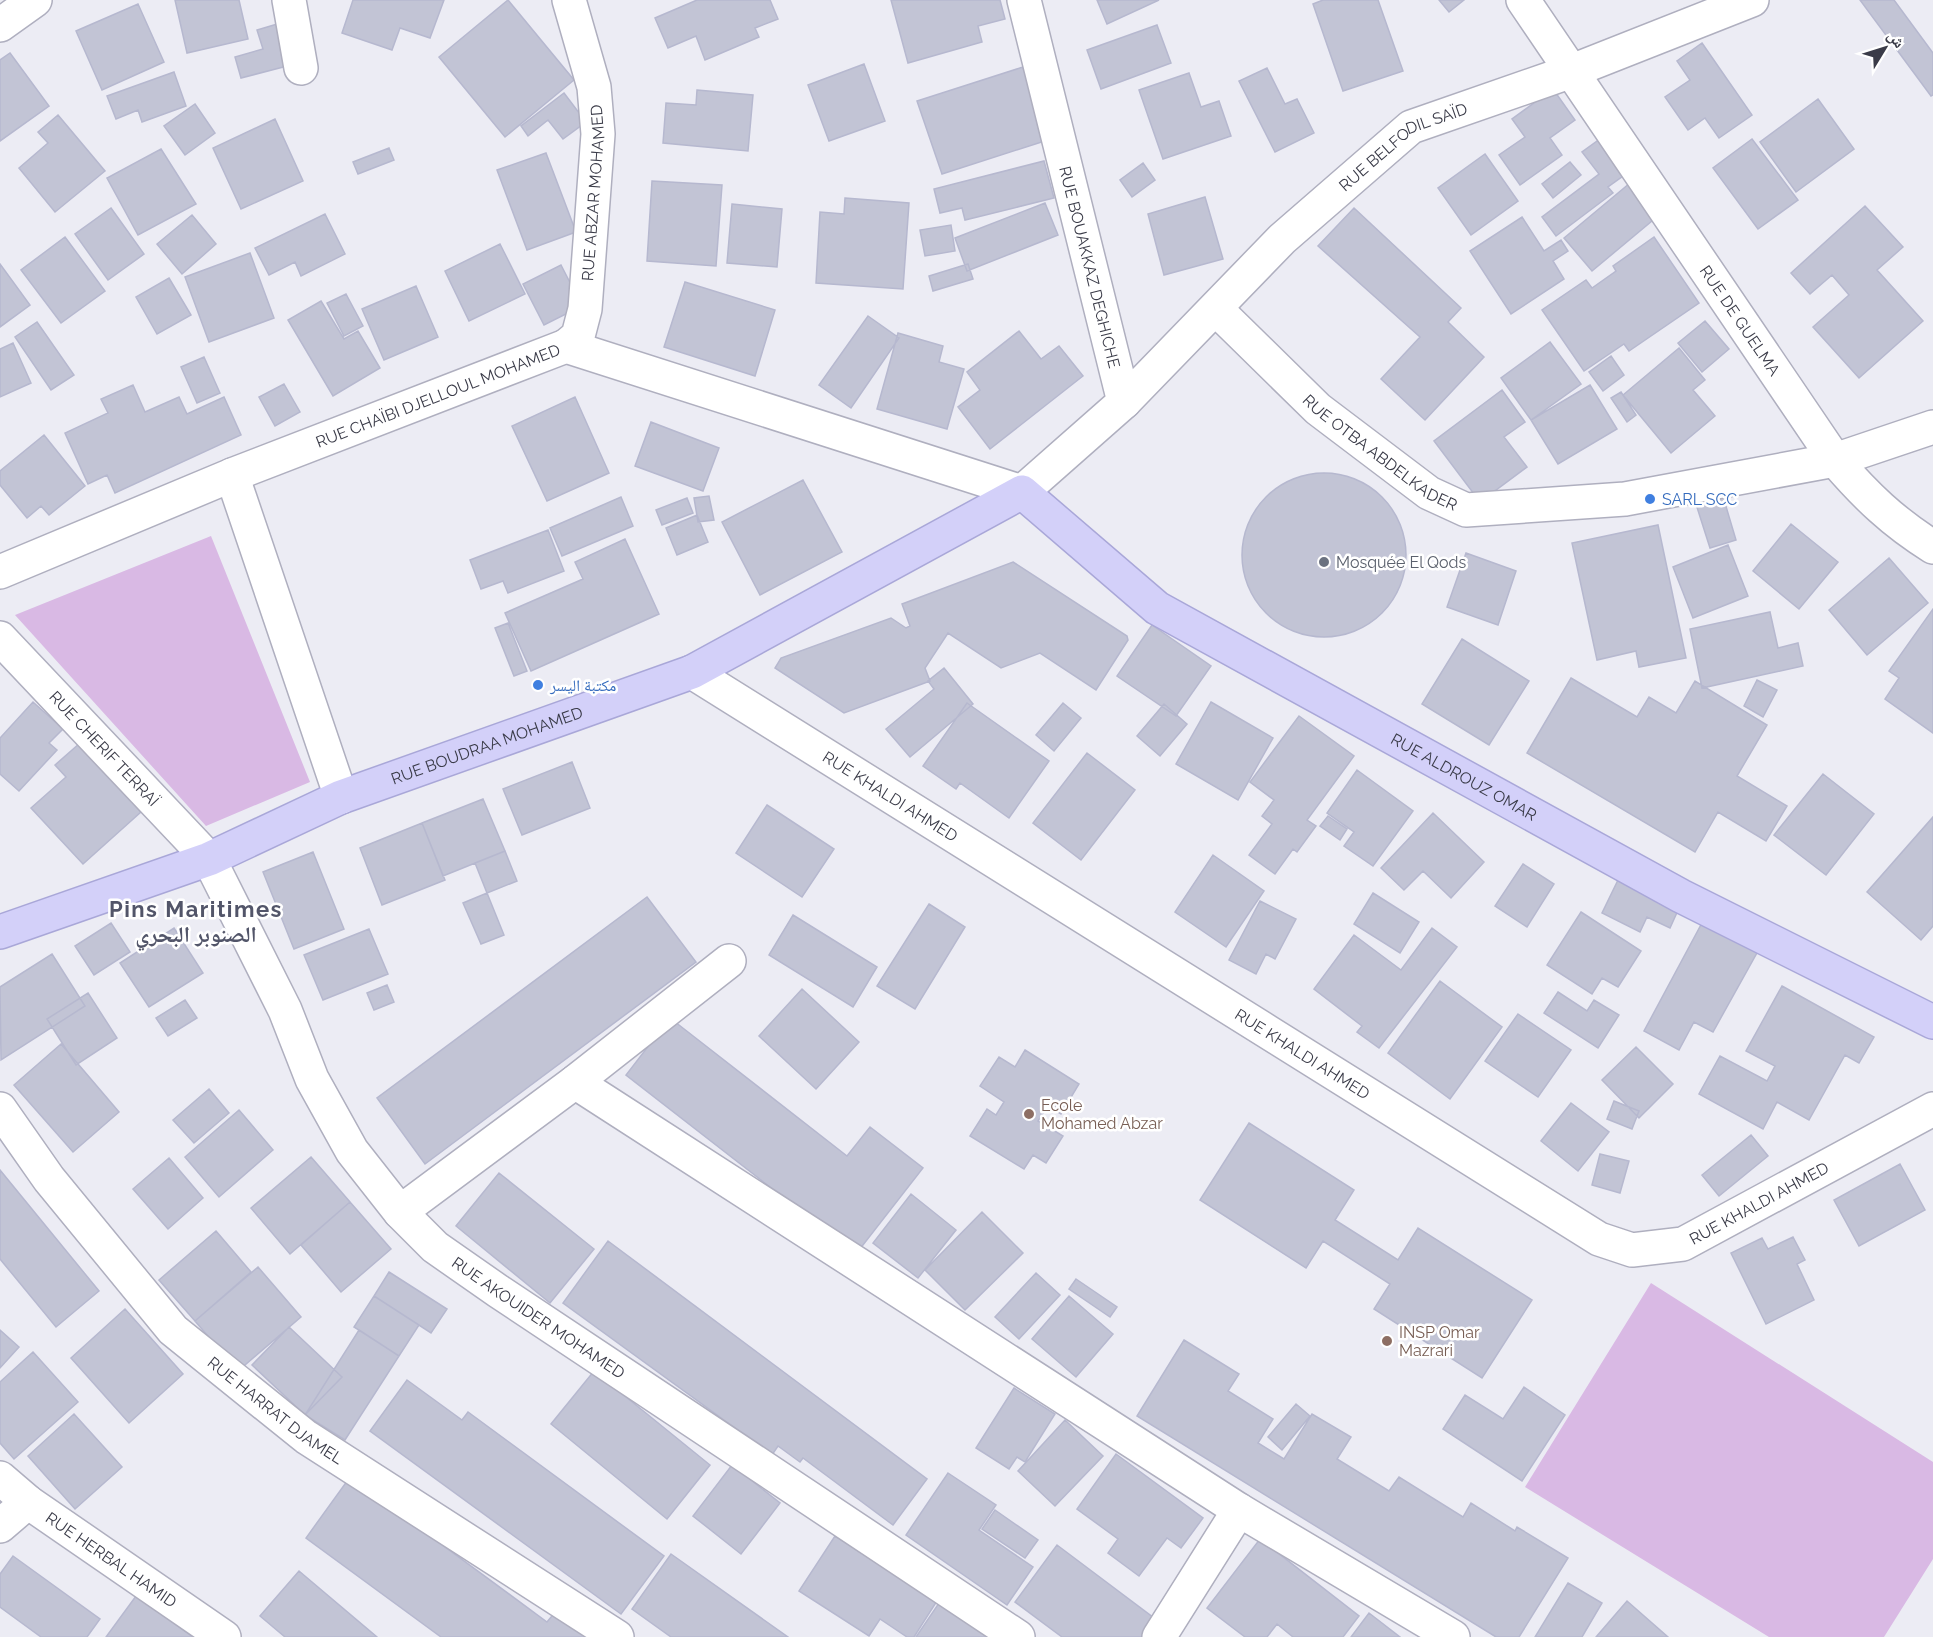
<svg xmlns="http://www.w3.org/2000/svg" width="1933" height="1637" font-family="Raleway,'Noto Naskh Arabic',sans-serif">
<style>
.green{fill:#d9b9e4}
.building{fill:#c2c4d5;stroke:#b6b8cf;stroke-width:1.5}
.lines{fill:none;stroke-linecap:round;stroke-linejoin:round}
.street-casing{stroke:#afafbf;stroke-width:36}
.secondary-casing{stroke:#a9a7d8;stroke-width:36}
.street{stroke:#fff;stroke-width:33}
.secondary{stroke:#d3d0f9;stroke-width:33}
.shop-dot{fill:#3f7fe0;stroke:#fff;stroke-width:2}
.worship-dot{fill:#6b7280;stroke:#fff;stroke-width:2}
.education-dot{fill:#8d6e63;stroke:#fff;stroke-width:2}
.labels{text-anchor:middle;stroke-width:5;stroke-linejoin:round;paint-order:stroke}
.street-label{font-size:16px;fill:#3a3b48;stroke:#fff}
.shop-label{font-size:16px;fill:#366cbe;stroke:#fff;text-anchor:start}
.worship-label{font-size:16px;fill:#5b616d;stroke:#fff;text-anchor:start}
.education-label{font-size:16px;fill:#785e54;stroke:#fff;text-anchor:start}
.district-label{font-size:22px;font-weight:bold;letter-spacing:1.5px;fill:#525569;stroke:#fff}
</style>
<rect width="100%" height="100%" fill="#ececf4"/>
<!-- green -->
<path class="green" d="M211,536l99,246 -104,44 -191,-211z
M1651,1283l282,179v97l-49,78h-115l-244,-150z"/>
<!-- building -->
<path class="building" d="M175,0h64l9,39 -61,14z
M353,0h91l-14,38 -30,-10 -8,22 -50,-17z
M508,0l66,80 -69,57 -66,-80z
M697,0h73l8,19 -23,9 4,9 -54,23 -9,-24 -28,12 -13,-30z
M891,0h109l5,19 -27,7 4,16 -74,21z
M1097,0h62l-52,24z
M1323,0h55l25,71 -60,20 -30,-87z
M1439,0h25l-15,12z
M1860,0h34l39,53v42l-2,1z
M138,4l26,58 -62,28 -26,-59z
M284,22l11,42 -54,14 -6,-21 28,-8 -6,-19z
M1157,25l14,38 -70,26 -14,-39z
M1702,43l50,72 -33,23 -14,-20 -17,12 -23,-33 25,-17 -13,-19z
M10,53l39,53 -49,35v-81z
M864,64l21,57 -56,20 -21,-56z
M1023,67l8,25 23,46 -112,36 -25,-73z
M1267,68l18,36 12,-5 17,34 -39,19 -36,-71z
M174,72l12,34 -44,16 -4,-12 -22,9 -9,-23z
M1189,73l12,34 18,-6 12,35 -68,23 -24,-69z
M1553,89l22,31 -25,18 12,17 -42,30 -21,-30 26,-18 -13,-18z
M697,90l56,5 -5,56 -85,-8 3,-40 30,2z
M564,93l22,29 -23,17 -15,-19 -20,16 -7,-10z
M1818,99l36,50 -58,43 -36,-50z
M195,104l20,29 -30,22 -21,-29z
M58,115l47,56 -50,41 -36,-44 29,-25 -10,-11z
M275,119l28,62 -62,28 -28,-61z
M1604,136l26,35 -22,16 5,6 -57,43 -14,-19 57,-43 -17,-22z
M1752,139l46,61 -40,29 -45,-61z
M389,148l5,12 -36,14 -5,-12z
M161,149l35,55 -58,31 -31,-57z
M546,153l30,79 -49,18 -30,-80z
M1485,154l33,47 -47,34 -33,-47z
M1044,161l10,37 -89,22 -3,-12 -22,5 -6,-24z
M1570,162l11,13 -28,23 -11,-14z
M1143,163l12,17 -23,17 -12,-17z
M652,181l70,4 -6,81 -69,-5z
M1630,183l28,33 -66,55 -28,-33z
M1205,197l18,62 -59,16 -16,-61z
M845,198l64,5 -6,86 -87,-6 4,-71 24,2z
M1045,203l13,32 -91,36 -12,-33z
M732,204l50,5 -5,58 -50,-4z
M1865,206l38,41 -26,23 46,51 -64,57 -46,-51 36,-32 -17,-20 -22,19 -19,-21z
M111,208l33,46 -36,26 -33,-46z
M1354,208l107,100 -13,14 36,35 -59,63 -44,-41 39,-42 -102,-91z
M325,214l20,40 -44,22 -6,-14 -26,13 -14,-27z
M192,215l24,29 -34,30 -25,-30z
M1522,217l22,34 17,-11 7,11 -15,10 11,18 -53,35 -41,-63z
M951,225l4,26 -30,5 -5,-26z
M65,237l40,54 -44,32 -40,-53z
M1654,237l45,66 -70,48 -5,-7 -40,27 -42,-61 44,-30 6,8 24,-17 -3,-5z
M500,244l25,50 -56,27 -24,-50z
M250,253l24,65 -65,24 -24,-65z
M0,264l30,41 -30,22z
M968,264l5,15 -40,12 -4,-15z
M561,265l21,41 -38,19 -21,-41z
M169,278l22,37 -34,19 -21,-37z
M685,282l90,28 -20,66 -91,-29z
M416,286l22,51 -54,23 -22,-51z
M346,294l17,32 -19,10 -17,-33z
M321,301l23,38 14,-8 22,37 -47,28 -45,-76z
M868,316l31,22 -48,70 -32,-23z
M1705,321l24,28 -27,23 -24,-29z
M37,322l37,53 -23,15 -36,-53z
M1019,331l22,28 18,-13 24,30 -93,73 -32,-42 22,-17 -13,-18z
M898,333l45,13 -4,16 25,7 -17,60 -70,-20z
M1550,342l31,42 -50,36 -30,-42z
M13,343l18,40 -31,14v-48z
M1679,348l26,32 -12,10 22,26 -44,37 -48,-58z
M1611,356l13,19 -21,16 -14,-19z
M204,357l16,36 -23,10 -16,-36z
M284,384l16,28 -25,14 -16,-29z
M133,385l12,27 34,-15 8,17 37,-17 17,38 -126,58 -8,-18 -19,9 -23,-51 43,-20 -7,-14z
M1590,385l27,44 -59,35 -27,-44z
M1502,390l23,32 -21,15 23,30 -47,35 -46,-61z
M1621,392l15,23 -9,7 -16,-24z
M575,397l34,76 -62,28 -35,-75z
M651,422l68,26 -16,43 -68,-25z
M44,435l41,51 -36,29 -8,-9 -14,12 -27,-33v-14z
M1242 555a82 82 0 1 1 164 0a82 82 0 1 1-164 0Z
M803,480l39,72 -82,43 -38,-73z
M1722,493l14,47 -26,8 -15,-47z
M709,496l5,24 -16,2 -4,-24z
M621,497l12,29 -71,30 -12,-28z
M687,498l6,15 -31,12 -6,-15z
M697,515l11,27 -31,13 -11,-27z
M1791,524l47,38 -39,47 -46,-38z
M1658,525l28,133 -47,9 -3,-16 -39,9 -25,-117z
M548,530l16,41 -56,22 -5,-12 -22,8 -11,-29z
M625,539l34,75 -128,57 -26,-58 78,-34 -8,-17z
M1728,545l20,51 -55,22 -20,-51z
M1466,553l50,18 -18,54 -51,-18z
M1889,558l39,45 -61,52 -38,-45z
M1013,562l114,74 1,4 -32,50 -56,-37 -39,15 -53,-35 -23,35 5,13 -86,32 -69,-45 6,-10 110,-40 15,10 4,-2 -8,-22z
M1933,609v124l-48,-34 14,-21 -10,-7z
M1770,612l8,36 20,-5 5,23 -101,22 -12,-59z
M508,623l19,48 -13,5 -19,-48z
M1152,625l59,41 -35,50 -59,-40z
M1462,639l67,42 -40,64 -67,-41z
M944,668l29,36 -63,53 -24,-28 48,-40 -6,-8z
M1571,678l66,39 12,-20 27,16 19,-32 72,44 -30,51 50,30 -21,35 -48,-29 -23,40 -168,-99z
M1757,680l20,10 -14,27 -19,-11z
M33,702l30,27 -14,14 8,7 -38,41 -19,-17v-36z
M1211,702l62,36 -35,62 -62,-36z
M967,703l82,58 -40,57 -49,-35 -4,6 -33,-23z
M1063,703l18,15 -27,33 -18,-16z
M1164,704l23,20 -27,32 -23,-20z
M1299,716l55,40 -47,64 9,6 -19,26 -4,-3 -18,25 -26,-19 23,-31 -10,-8 12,-16 -24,-18z
M80,743l61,69 -58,52 -52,-56 35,-31 -11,-12z
M1087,753l48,37 -54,70 -48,-37z
M572,762l18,46 -68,27 -19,-46z
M1357,770l56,41 -40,55 -29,-20 10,-14 -27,-19z
M1823,774l51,40 -48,61 -52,-40z
M483,799l22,52 -62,25 -21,-53z
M767,805l67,44 -32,48 -66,-44z
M1433,813l51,49 -33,36 -28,-27 -19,19 -23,-22z
M1328,816l19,13 -7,11 -20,-14z
M1933,817v109l-12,14 -54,-48z
M422,823l23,57 -63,25 -22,-57z
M505,851l12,30 -30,12 -12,-30z
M313,852l31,77 -50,20 -31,-77z
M1213,855l51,36 -38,56 -51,-35z
M1523,864l31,20 -27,43 -32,-21z
M1619,878l60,30 -9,20 -23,-11 -7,15 -38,-19z
M487,893l17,42 -23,9 -18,-41z
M1373,893l46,29 -19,31 -46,-29z
M647,897l49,65 -271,202 -48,-66z
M1260,901l36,18 -21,40 -9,-5 -10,20 -27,-14z
M929,904l36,23 -50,82 -38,-23z
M1581,912l60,39 -23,36 -16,-9 -10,16 -45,-29z
M793,915l84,52 -24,40 -84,-52z
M1703,921l55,30 -45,81 -19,-10 -15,28 -35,-19z
M111,923l19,29 -36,23 -19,-29z
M174,928l29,45 -54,34 -29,-44z
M1432,928l25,19 -78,101 -22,-16 5,-6 -48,-37 40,-54 47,35z
M369,929l19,45 -65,26 -19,-45z
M52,954l33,52 -84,54 -1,-73z
M1440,981l62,46 -52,72 -62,-46z
M387,985l7,17 -20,8 -7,-17z
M1782,986l92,51 -15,26 -14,-8 -36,65 -32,-18 -14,27 -64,-35 21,-38 47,25 8,-15 -29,-15z
M802,989l57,53 -43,47 -57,-53z
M1558,992l29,19 7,-11 25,15 -21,33 -54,-35z
M88,993l29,45 -41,27 -29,-46z
M185,1000l12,18 -29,18 -12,-18z
M1518,1014l53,36 -33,47 -53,-36z
M670,1018l177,138 23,-29 53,41 -67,86 -230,-179z
M61,1044l58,68 -46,40 -59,-67z
M1636,1047l37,37 -34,34 -37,-38z
M1025,1050l54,34 -18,30 -13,-8 -10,15 25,15 -17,27 -13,-8 -9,14 -54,-33 17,-27 9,6 8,-13 -24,-16 19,-29 16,10z
M209,1089l20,24 -35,30 -21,-23z
M1614,1101l25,10 -7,18 -25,-10z
M1571,1103l38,29 -31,39 -37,-30z
M239,1110l34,40 -54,47 -34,-40z
M1249,1123l105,67 -19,30 63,40 20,-32 114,72 -50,78 -108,-69 16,-25 -67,-43 -17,27 -106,-68z
M1751,1135l17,21 -49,40 -17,-21z
M1600,1154l29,7 -9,32 -28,-8z
M311,1157l39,45 -60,52 -39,-46z
M169,1158l34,40 -35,31 -35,-40z
M1900,1164l25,46 -66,36 -25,-46z
M0,1170l99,121 -43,36 -56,-68z
M499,1173l95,76 -44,54 -94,-77z
M911,1194l45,36 -38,48 -45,-35z
M350,1202l41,47 -50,43 -40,-47z
M982,1212l41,41 -58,57 -40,-40z
M216,1231l35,41 -56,49 -36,-41z
M1793,1237l12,23 -8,4 17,36 -48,24 -35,-71 31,-15 6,11z
M608,1241l319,238 -34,46 -90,-67 -3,4 -22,-16 -6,9 -209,-152z
M258,1267l43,50 -63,54 -43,-50z
M389,1272l58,37 -16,24 -57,-37z
M1036,1273l24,22 -41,44 -24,-22z
M1076,1279l41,28 -7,10 -41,-28z
M374,1296l45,29 -20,31 -45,-29z
M1069,1296l44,38 -37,43 -44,-38z
M125,1309l58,65 -54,49 -58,-65z
M289,1327l53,50 -37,38 -53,-50z
M0,1330l19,17 -19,21z
M359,1330l40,26 -54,84 -40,-25z
M1184,1340l55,34 -11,17 45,28 -15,24 26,16 28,-45 39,23 -14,22 52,32 10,-14 64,40 8,-14 44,28 2,-4 51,31 -49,79h-23l-359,-221z
M33,1352l45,50 -64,57 -14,-16v-61z
M594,1371l116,94 -43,54 -116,-95z
M407,1380l55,40 6,-8 196,144 -43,58 -251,-183z
M1524,1387l41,28 -43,66 -79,-52 22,-34 38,24z
M1014,1388l41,26 -30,48 -8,-5 -8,12 -33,-21z
M1296,1404l14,12 -28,34 -14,-13z
M74,1414l48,53 -47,42 -47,-53z
M1065,1420l38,36 -48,50 -37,-35z
M1116,1454l87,64 -22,30 -14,-10 -28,38 -31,-23 10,-14 -41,-30z
M732,1465l48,38 -39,51 -48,-38z
M948,1473l48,32 -17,25 54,37 -26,38 -101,-70z
M350,1477l197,145 9,-11 35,26h-150l-135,-99z
M995,1510l43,30 -13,18 -43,-29z
M835,1536l102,65 -23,36h-7l-27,-18 -11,17 -70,-45z
M1260,1539l99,77 -16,21h-50l-16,-13 -10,13h-22l-38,-29z
M1057,1545l101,76 -12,16h-84l-47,-35z
M671,1554l117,83h-117l-39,-28z
M13,1556l87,63 -13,18h-46l-41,-30v-33z
M299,1571l78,66h-92l-25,-21z
M1568,1583l34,20 -20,34h-47z
M136,1596l57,41h-87z
M1627,1601l41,36h-72z
M939,1603l50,34h-73z
M1369,1613l31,24h-49z"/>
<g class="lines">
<!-- street casing -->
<g class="street-casing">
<g id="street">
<path d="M289,0l12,68"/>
<path id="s1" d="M1523,0l312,460c31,36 58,62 98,87"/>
<path d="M0,25l35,-25"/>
<path id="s2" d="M1216,309l102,100 111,84 37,17 159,-11 210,-39 98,-33"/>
<path id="s3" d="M566,346l12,-10 7,-27 13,-175 -4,-47 -25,-87"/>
<path id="s4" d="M1124,402l158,-163 129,-112 161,-56 180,-71"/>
<path d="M232,475l109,322"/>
<path id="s5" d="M0,572l232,-97 334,-129 456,146 102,-90 -100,-402"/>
<path id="s6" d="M0,638l209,221 76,151 27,69 40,72 48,61 35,35 63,44 520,346"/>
<path id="s7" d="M692,672l907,567 33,11 51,-6 250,-135"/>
<path d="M575,1082l664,428 214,127"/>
<path id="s8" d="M0,1109l49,70 124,151 133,107 311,200"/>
<path d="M400,1212l175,-130 154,-121"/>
<path id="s9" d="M0,1478l28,24 196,135"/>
<path d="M0,1526l28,-24"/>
<path d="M1159,1637l80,-127"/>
</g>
</g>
<!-- secondary casing -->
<g class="secondary-casing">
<g id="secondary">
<path id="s10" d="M0,932l209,-73 132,-62 351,-125 330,-180 135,116 524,288 252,126"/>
</g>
</g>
<!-- street -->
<use href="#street" class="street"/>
<!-- secondary -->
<use href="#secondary" class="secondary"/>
</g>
<!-- markers -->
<g class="shop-dot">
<circle cx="1650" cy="499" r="6"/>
<circle cx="538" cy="685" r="6"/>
</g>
<circle class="worship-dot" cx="1324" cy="562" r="6"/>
<g class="education-dot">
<circle cx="1029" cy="1114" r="6"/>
<circle cx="1387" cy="1341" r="6"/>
</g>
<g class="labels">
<!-- street labels -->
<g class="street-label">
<text dy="6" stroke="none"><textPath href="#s4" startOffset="381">RUE BELFODIL SAÏD</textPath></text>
<text dy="6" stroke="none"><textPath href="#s3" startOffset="160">RUE ABZAR MOHAMED</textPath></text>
<text transform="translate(1090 267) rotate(76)" y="6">RUE BOUAKKAZ DEGHICHE</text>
<text dy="6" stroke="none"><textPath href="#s1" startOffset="387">RUE DE GUELMA</textPath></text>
<text dy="6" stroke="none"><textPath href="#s5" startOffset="472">RUE CHAÏBI DJELLOUL MOHAMED</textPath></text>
<text dy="6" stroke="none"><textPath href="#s2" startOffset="219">RUE OTBA ABDELKADER</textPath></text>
<text dy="6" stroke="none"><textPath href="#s10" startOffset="522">RUE BOUDRAA MOHAMED</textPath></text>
<text dy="6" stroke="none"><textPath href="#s6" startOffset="152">RUE CHERIF TERRAÏ</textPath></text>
<text dy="6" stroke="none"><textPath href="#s10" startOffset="1644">RUE ALDROUZ OMAR</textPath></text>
<text dy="6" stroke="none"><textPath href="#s7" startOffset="234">RUE KHALDI AHMED</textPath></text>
<text dy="6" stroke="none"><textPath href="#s7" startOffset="720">RUE KHALDI AHMED</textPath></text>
<text dy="6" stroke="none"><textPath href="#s7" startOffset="1242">RUE KHALDI AHMED</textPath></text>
<text dy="6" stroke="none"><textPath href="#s6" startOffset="882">RUE AKOUIDER MOHAMED</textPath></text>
<text dy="6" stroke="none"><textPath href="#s8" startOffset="411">RUE HARRAT DJAMEL</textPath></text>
<text dy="6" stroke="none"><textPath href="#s9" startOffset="138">RUE HERBAL HAMID</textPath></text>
</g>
<!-- shop labels -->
<g class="shop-label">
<text x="1662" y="505">SARL SCC</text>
<text x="550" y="691">مكتبة اليسر</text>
</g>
<!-- worship labels -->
<g class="worship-label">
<text x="1336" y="568">Mosquée El Qods</text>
</g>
<!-- education labels -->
<g class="education-label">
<text x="1041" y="1111">Ecole<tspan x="1041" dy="18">Mohamed Abzar</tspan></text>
<text x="1399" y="1338">INSP Omar<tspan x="1399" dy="18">Mazrari</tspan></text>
</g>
<!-- district labels -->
<g class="district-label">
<text x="196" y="917">Pins Maritimes<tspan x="196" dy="25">الصنوبر البحري</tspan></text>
</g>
</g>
<!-- north arrow -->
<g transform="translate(1885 48) rotate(52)" stroke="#ffffff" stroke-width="4.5" paint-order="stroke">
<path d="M0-4.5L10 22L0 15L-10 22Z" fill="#3a3b48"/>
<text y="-9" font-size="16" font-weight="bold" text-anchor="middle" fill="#3a3b48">ش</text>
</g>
</svg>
